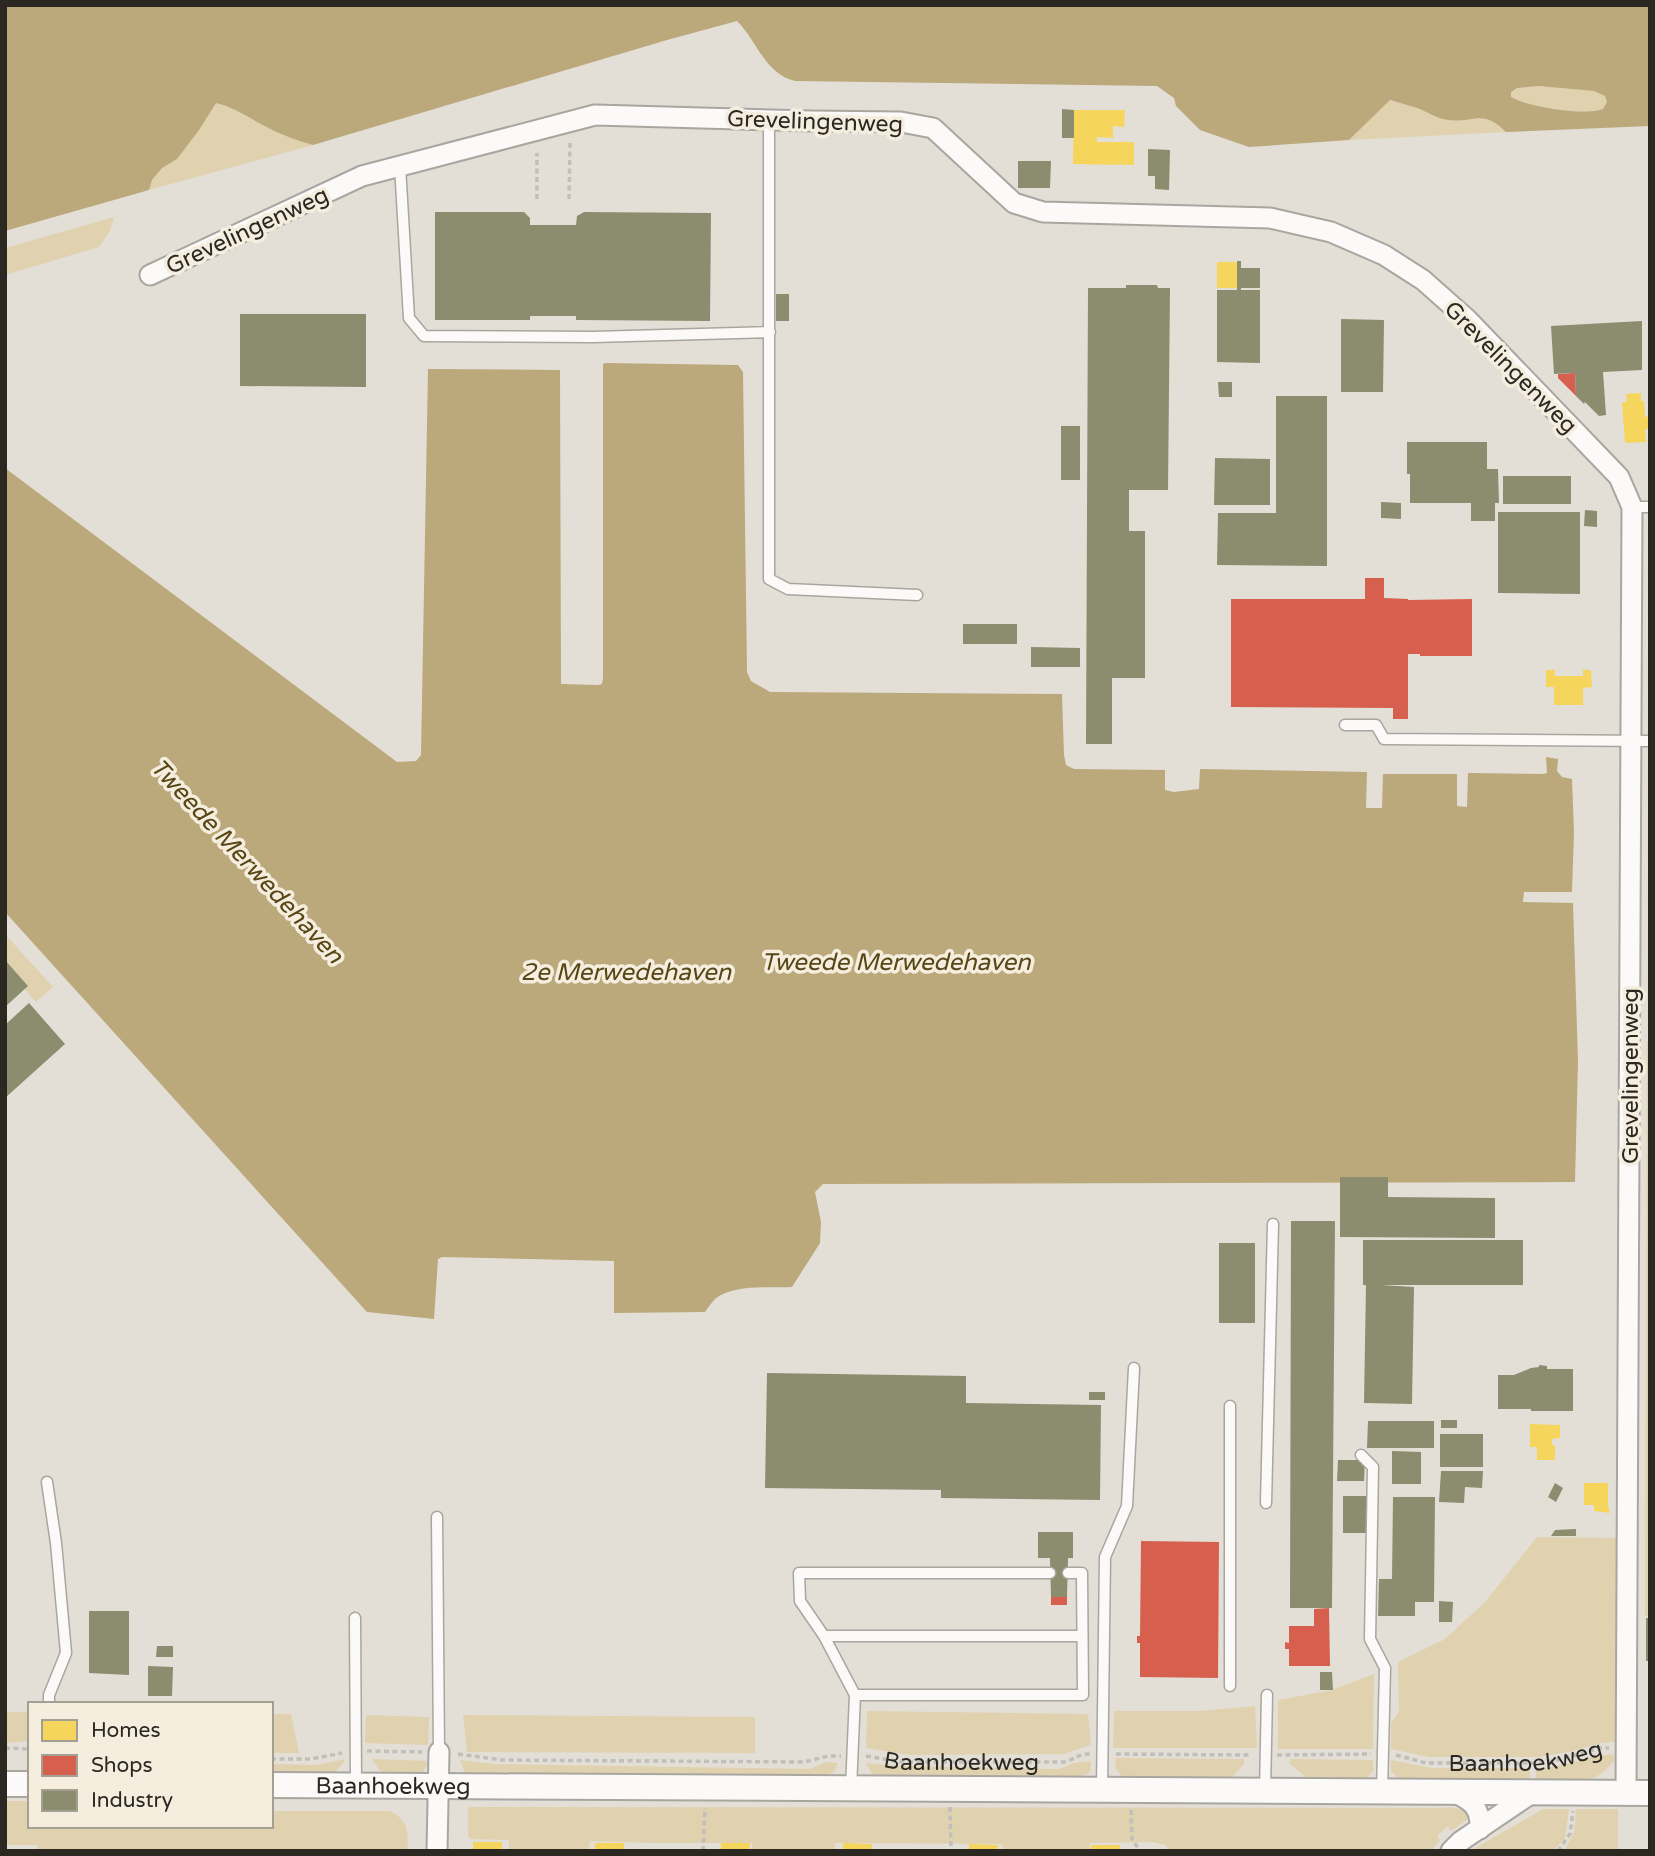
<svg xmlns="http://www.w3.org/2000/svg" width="1655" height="1856" font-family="'Varela Round',sans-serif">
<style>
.green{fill:#e1d2af}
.water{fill:#bba87b;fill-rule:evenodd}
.homes{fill:#f6d55c}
.shops{fill:#d6604d}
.industry{fill:#8c8c6e}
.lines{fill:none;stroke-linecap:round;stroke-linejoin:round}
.ferry{stroke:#584615;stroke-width:2;stroke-dasharray:9 7;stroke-linecap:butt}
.service-casing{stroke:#a9a6a0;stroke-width:13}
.minor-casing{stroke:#a9a6a0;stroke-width:23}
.tertiary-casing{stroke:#a9a6a0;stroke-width:28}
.path{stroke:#c1bfbc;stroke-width:3.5;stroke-dasharray:5 3.5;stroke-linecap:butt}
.service{stroke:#fbfaf9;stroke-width:10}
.minor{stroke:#fbfaf9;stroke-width:19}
.tertiary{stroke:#fbfaf9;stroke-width:24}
.labels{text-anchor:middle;stroke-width:7;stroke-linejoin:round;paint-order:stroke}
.street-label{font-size:23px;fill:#2b2822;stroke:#f5eedf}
.water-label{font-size:24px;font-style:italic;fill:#584615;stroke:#f5eedf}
</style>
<rect width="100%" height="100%" fill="#e3dfd7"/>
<!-- green -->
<path class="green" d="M1539,86l55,5 11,5 2,6 -3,7c-18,7 -76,-2 -93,-11v-6l6,-4z
M1389,100c10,3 19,5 28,8 9,3 17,9 26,11 28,7 37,-13 63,13l-157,8z
M216,102c33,12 62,34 97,43l-164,45 3,-10 10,-12 15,-9z
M114,217l-4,14 -11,16 -94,28v-27z
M5,934l48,53 -17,15 -31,-34z
M1647,1041h3v575h-5z
M1537,1537l82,1v201l-5,3 -13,1 -32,9 -33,5h-107l-38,-8v-26l8,-11 -1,-50 47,-23 40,-37z
M1374,1674l-1,75h-95v-49l54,-10z
M1255,1706l2,42h-144l1,-37h85z
M867,1711l221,3 3,31 -27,9 -154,1 -44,-7z
M5,1712h25v29l-25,2z
M271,1714h20l8,39h-28z
M366,1715l63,2 -1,28 -63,-2z
M463,1715l292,2v36l-288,-1z
M1613,1754l2,5c-21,30 -47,23 -79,23v-13c26,-2 51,-13 77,-15z
M1115,1758l129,1v5l-15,16h-104l-9,-11z
M346,1759l-13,16h-62v-11l46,1z
M372,1759l58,2 -10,15 -33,-1 -8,-5z
M1291,1759l82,1v11l-9,10h-54l-21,-18z
M460,1760l35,4 314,5 17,-7 12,1 -3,8 -15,8 -355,-5z
M1391,1760l41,8h98v13h-129l-10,-10z
M1091,1761l-1,11 -17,9 -199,-3 -8,-15 30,3 164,3 13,-6z
M5,1801h25v25h241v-15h119c20,10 17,20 18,40l-350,-2 -1,2h-19l-1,-6h-32z
M468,1807l969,1c12,0 31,-4 30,12l-16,11 -3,-5 -11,10 3,4 -9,11h-263l-2,-6 -14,-3 -62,1 -1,8h-86l-1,-7 -167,-1v8h-83v-8h-101l-61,-2 -1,10h-80v-11l-39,-1 -2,-3z
M1543,1809h26l-4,29 -11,13h-84z
M1576,1809h42v42h-54l10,-18z"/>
<!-- water -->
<path class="water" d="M5,5h1645v121l-144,6c-26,-26 -34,-6 -63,-13 -9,-2 -17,-8 -26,-11 -9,-3 -18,-5 -27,-8l-41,40 -100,7 -49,-17 -24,-24 -2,-8 -17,-12 -362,-5c-31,-8 -37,-39 -58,-60l-70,19 -354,105c-18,-5 -36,-12 -52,-21 -15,-8 -28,-17 -45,-21l-17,27 -22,29 -15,9 -10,12 -3,10 -144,41zM1539,86l55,5 11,5 2,6 -4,7c-17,7 -76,-2 -92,-12v-5l6,-4z
M605,363l133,2 5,7 4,300 4,9 19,11 292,2 2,61 2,10 8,4 91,1v20l9,2 25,-3 1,-20 167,3 -1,36h16l1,-34h74v32l10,1 1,-34 76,1 3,-1 -1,-16 12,2 -1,12 5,6 10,2 2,54 -2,59h-48l-1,10 50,1 5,158 -3,121 -752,2 -8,8 6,30 -1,21 -28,44c-22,1 -60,-3 -77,12 -4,4 -7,9 -10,13l-91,1v-52l-172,-4 -4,2 -4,60 -67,-7 -362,-400v-444l392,294 19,-1 5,-6 7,-386 132,1 1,314 37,1 4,-1 1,-6v-314z"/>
<!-- homes -->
<path class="homes" d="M1074,110h51l-1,17 -11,-1v12l-16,-1v5h37v23l-61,-1z
M1217,262h20v26h-20z
M1641,393v8h3l1,16 4,-1 1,13h-5l1,13 -21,1 -3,-41h5l-1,-8z
M1546,670h9v6h28v-6h8l1,17 -9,1v17h-29v-18h-8z
M1530,1424l30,1v13l-8,1v6h3v15h-18v-13h-7z
M1584,1483h24v25h1l1,5 -16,-2v-6h-10z
M473,1842h29v9h-29z
M595,1843h29v8h-29z
M721,1843h29v8h-29z
M843,1843l29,1v7h-29z
M969,1844l29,1v6h-29z
M1091,1845h29v6h-29z"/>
<!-- shops -->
<path class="shops" d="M1575,373l1,23 -18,-18v-4z
M1365,578h19v20l24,1v1l64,-1v57h-52v-2h-12v65h-15v-11l-162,-1v-108h134z
M1141,1541l78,1 -1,136 -78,-1v-34h-3v-7h3z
M1051,1597h16v8h-16z
M1329,1608l1,58h-41v-17h-4v-7l4,1v-17h25v-17z"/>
<!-- industry -->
<path class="industry" d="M1062,109l12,1v28h-12z
M1148,149l22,1 -1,40 -14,-1v-13h-7z
M1018,161h33l-1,27h-32z
M435,212h89l6,6v7h46l1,-9 7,-4 127,1 -1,108 -134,-1v-4h-46v4h-95z
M1237,261h4v7h19v20h-19v2h19v73l-43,-1v-72h20z
M1126,285h31l1,3h12l-2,202h-39v41h16v147h-33v66h-26l2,-456h38z
M776,294h13v27h-13z
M240,314h126v73l-126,-1z
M1341,319l43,1 -1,72h-42z
M1642,321v49l-39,2 3,43 -7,1 -14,-14 -1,2 -8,-8 -1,-23 -21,1 -3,-48z
M1218,382h14v15h-13z
M1276,396h51v170l-110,-1 1,-52h58z
M1061,426h19v54h-19z
M1407,442h80v27h11l1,34h-4v18h-24v-18h-61v-29h-3z
M1215,458l55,1v46h-56z
M1503,476h68v28h-68z
M1381,502l20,1v16l-20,-1z
M1585,510l12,1v16l-13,-1z
M1498,512h82v82l-82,-1z
M963,624h54v20h-54z
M1031,647l49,1v19h-49z
M5,960l23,26 -23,21z
M29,1003l36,41 -60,54v-73z
M1340,1177h48v20l107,1v40l-155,-1z
M1291,1221h44l-3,387h-42z
M1363,1240h160v45h-142l33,2 -2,117 -48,-1 2,-118h-3z
M1219,1243h36v80h-36z
M1539,1365l8,1v3h26v42h-42v-2h-33v-34h16l17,-7 8,-1z
M767,1373l199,3v27l135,2 -1,95 -159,-2v-8l-176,-2z
M1089,1392h16v8h-16z
M1441,1420h16v8h-16z
M1368,1421h66v27h-67z
M1440,1434h43v33h-43z
M1392,1451l29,1v32h-29z
M1338,1460h27l-1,21h-27z
M1441,1471h42l-1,17 -17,-1 -1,16 -25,-1z
M1555,1483l8,5 -7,14 -8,-5z
M1343,1496h25v37h-25z
M1393,1497h42l-1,105h-19v14h-37l1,-37h13z
M1576,1529v7h-25l4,-6z
M1038,1532h35v26h-5l-1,39h-16l-1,-39h-12z
M1439,1601l14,1 -1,20h-13z
M89,1611h40v64l-40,-2z
M1646,1618h4v43h-4z
M157,1646h16v11h-17z
M148,1666l25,1 -1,29h-24z
M1320,1672h12l1,18h-13z"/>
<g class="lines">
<!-- ferry -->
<path class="ferry" d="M5,7l4,-2"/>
<!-- service casing -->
<g class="service-casing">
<path id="service" d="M769,119v460l19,10 129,6
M400,166l9,152 15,18 169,1 177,-5
M1632,507h18
M1345,725h31l8,14 266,2
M1230,1406v280
M1361,1455l12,12 -3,172 15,29 -3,124
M47,1482l9,61 10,110 -17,42v9
M1266,1503l7,-279
M437,1517l2,235
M1050,1573h-251l1,28 24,35 31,59h228l-1,-122h-14
M355,1618l1,167
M824,1636h258
M851,1789l4,-94
M1102,1790l3,-233 22,-51 7,-138
M1265,1791l2,-96"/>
</g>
<!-- minor casing -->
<g class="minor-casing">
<path id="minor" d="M150,275l212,-99 233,-61 216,6 90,1 32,6 81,75 29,9 227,6 61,14 53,23 39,25 44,39 152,158 13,30 -6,1285
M1453,1792c18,8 28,15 27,37
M437,1851l2,-99
M1451,1851l10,-10 71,-48"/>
</g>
<!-- tertiary casing -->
<g class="tertiary-casing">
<g id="tertiary">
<path d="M5,1784h25"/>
<path id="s3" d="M271,1785l1379,8"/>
</g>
</g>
<!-- path -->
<g class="path">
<path d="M537,199v-46"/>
<path d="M569,199l1,-56"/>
<path d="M5,1748l25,1"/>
<path d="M367,1751l55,1"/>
<path d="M458,1754l44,6 302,2 25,-6h12"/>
<path d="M1116,1754l136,1"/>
<path d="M1277,1755l94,-1"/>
<path id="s1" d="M1396,1755l30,8h108l20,-2 46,-13h9"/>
<path id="s2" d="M866,1756l35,6h165l17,-8h8"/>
<path d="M271,1759h40l31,-6"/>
<path d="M950,1807l1,44"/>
<path d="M1131,1810l1,29 8,12"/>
<path d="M703,1851l2,-43"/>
<path d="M1558,1851l12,-17 3,-23"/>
</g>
<!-- service -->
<use href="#service" class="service"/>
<!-- minor -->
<use href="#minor" class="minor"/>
<!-- tertiary -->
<use href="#tertiary" class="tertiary"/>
</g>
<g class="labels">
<!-- street labels -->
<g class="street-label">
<text transform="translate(815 121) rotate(2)" y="8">Grevelingenweg</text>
<text transform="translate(247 230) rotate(-25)" y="8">Grevelingenweg</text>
<text transform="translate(1511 367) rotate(45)" y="8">Grevelingenweg</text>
<text transform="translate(1630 1076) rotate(-90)" y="8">Grevelingenweg</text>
<text dy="8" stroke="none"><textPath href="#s1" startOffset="131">Baanhoekweg</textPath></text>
<text dy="8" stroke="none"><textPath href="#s2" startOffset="96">Baanhoekweg</textPath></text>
<text dy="8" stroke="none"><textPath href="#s3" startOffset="122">Baanhoekweg</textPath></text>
</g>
<!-- water labels -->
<g class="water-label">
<text transform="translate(247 861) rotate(47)" y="8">Tweede Merwedehaven</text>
<text x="896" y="970">Tweede Merwedehaven</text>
<text x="626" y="980">2e Merwedehaven</text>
</g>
</g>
<!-- border -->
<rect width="1655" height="1856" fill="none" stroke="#2b2822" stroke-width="14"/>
<!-- legend -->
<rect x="28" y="1702" width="245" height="126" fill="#f5eedf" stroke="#a49f93" stroke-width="2"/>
<rect x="42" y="1720" width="35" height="21" fill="#f6d55c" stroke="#a49f93" stroke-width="2"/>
<text x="91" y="1737" font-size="21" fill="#2b2822">Homes</text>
<rect x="42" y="1755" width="35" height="21" fill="#d6604d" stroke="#a49f93" stroke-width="2"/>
<text x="91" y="1772" font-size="21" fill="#2b2822">Shops</text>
<rect x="42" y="1790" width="35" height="21" fill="#8c8c6e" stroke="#a49f93" stroke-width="2"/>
<text x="91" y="1807" font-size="21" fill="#2b2822">Industry</text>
</svg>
